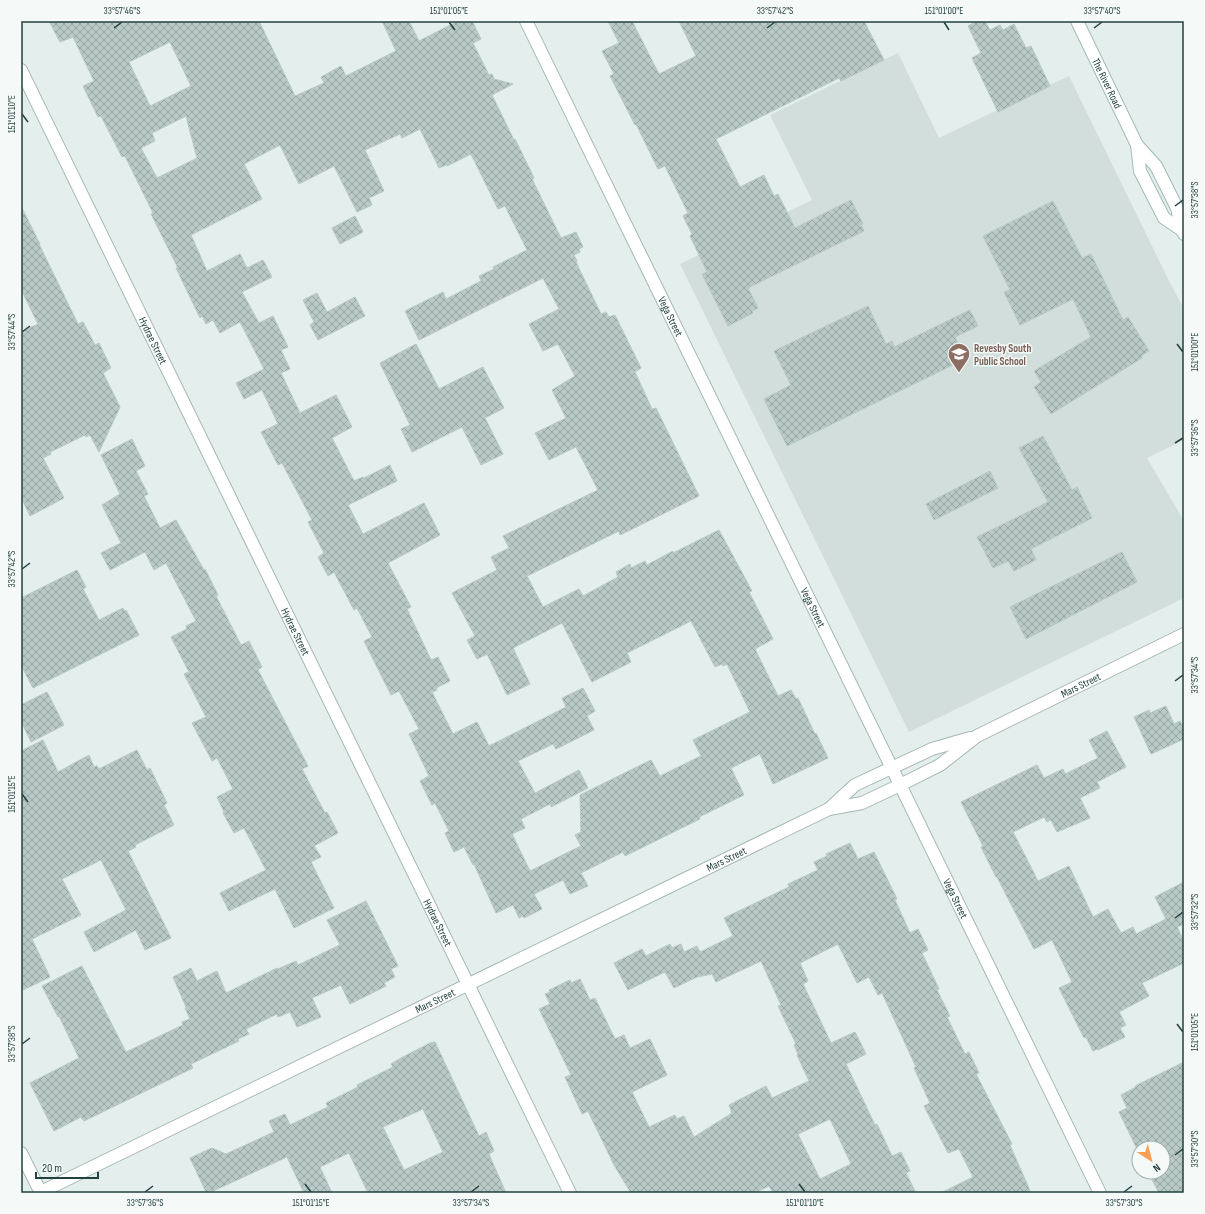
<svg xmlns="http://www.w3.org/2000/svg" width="1205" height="1214" font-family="'Sofia Sans Condensed',sans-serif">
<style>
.built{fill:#d2dedb}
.building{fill:url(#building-cross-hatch);stroke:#b6c9c4;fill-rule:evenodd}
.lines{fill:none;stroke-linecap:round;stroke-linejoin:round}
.street-casing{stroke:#a6b7b5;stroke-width:14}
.secondary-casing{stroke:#a1bbb7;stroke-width:14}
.street{stroke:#fff;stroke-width:12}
.secondary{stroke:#fff;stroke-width:12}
.ticks{fill:none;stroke:#22413f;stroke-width:1.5}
.labels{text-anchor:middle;stroke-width:3;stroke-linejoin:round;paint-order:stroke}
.street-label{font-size:11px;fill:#22413f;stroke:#f5faf9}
.education-label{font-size:11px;font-weight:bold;fill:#785e54;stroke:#f5faf9;text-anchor:start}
.neatline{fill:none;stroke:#22413f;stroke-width:1.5}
.ticks-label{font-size:10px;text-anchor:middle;fill:#22413f}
</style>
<defs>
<pattern id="building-cross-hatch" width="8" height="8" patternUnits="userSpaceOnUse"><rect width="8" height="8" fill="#b9c9c6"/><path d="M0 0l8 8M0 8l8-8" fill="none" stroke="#96a5a2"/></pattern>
</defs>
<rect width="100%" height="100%" fill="#e4eeec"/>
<!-- built -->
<path class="built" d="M898,53l41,85 130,-62 100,205 15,28v131l-37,18 37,63v77l-275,134 -229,-468 132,-64 -42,-85z"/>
<!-- building -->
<path class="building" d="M49,21h210l36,75 29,-13 -3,-6 20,-11 5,10 50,-25 -14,-30h27l10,20 39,-20h14l9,18 -8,4 16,32 3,-1 2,5 19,5 -21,11 22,45 1,-1 19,39 -2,1 29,59 15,-6 7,15 -4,2 1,3 -6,3 3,6 -1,1 25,52 5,-2 3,5 6,-2 26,53 -6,4 17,37 4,-1 43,88 -79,39 -1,-4 -92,45 16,31 36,-18 4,7 35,-19 -2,-5 14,-8 1,4 14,-7 2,4 26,-14v2l46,-23 33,61 -3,1 24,47 -18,10 23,47 13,-6 5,9 2,-1 17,36 1,-1 12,25 -55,26 -13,-30 -29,14 13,27 -45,22 1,2 -75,37 -2,-4 -42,21 7,13 -18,8 -7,-14 -29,14 8,15 -18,9 -1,-2 -4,2 -6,-13 -17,8 -22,-49 -1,1 -9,-18 -10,5 -9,-19 4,-2 -14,-28 -3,2 -12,-24 9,-5 -20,-42 10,-5 -20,-38 -8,4 -27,-54 8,-4 -15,-29 -3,2 -20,-38 -6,4 -10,-19 6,-4 -16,-31 4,-2 -30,-57 -4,2 -17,-33 17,-8 -16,-34 -18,9 -8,-16 28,-14 -24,-47 -20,11 -7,-13 -7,4 -4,-8 -2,2 -24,-50h2l-27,-54 2,-1 -28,-57 -3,1 -21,-41 -3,1 -15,-31 11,-5 -21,-44 -13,5zM170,42l21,44 -41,20 -21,-44zM186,116l11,42 -40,20 -16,-30 14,-7 -3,-8zM420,129l19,39 7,-3 1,1 24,-12 27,55 7,-3 22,44 -34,17 1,2 -15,7 2,5 -35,18 -3,-7 -38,19 14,29 124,-62 16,31 -30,15 14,27 15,-7 17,32 -23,14 14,28 -31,15 14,27 27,-13 22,43 -95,46 6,12 -18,9 6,13 -45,23 23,43 -8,4 10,19 10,-5 20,41 23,-11 -17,-36 49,-25 30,59 39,-20 -4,-9 64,-32 24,46 7,-3 1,2 4,-2 23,48 -57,28 8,16 -41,20 -9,-16 -71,35 1,37 -6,3 6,11 -51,25 -18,-37 13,-6 -4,-9 29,-15 1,3 37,-19 -9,-18 -44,23 -17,-32 35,-17 3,5 38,-19 -7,-14 8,-5 -12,-23 -21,10 4,9 -77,39 -12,-24 -24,12 -21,-42 5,-2 -1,-2 14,-7 -12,-24 -7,3 -24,-51 4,-2 -23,-44 52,-28 -16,-32 -61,31 -15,-29 49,-24 -7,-16 -26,13 -1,-1 -9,4 -22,-43 20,-11 -16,-32 -36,18 -19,-40 9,-4 -9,-19 7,-3 -15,-31 -14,7 -17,-31 30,-15 -9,-17 -16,8 -7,-14 -33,17 -16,-36 71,-36 -18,-35 36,-19 19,39 35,-18 23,46 15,-7 -3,-7 15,-7 -19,-41 35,-16 2,4z
M608,21h24l27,53 37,-18 -17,-35h185l20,39 -43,21 -2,-3 -123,61 24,48 24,-12 10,21 4,-2 17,34 56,-28 12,24 -2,1 3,6 -116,57 10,20 -6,3 1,2 -25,13 -26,-52 5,-2 -17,-36 2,-2 -9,-18 5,-3 -23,-47 -7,3 -22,-45 -1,1 -25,-49 4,-2 -12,-23 17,-8z
M977,21h8l5,9 10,-5 3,5 11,-6 12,24 5,-2 19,40 -52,26 -26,-54 9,-5 -13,-27z
M1053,201l29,57 9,-4 32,66 5,-3 21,34 -8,5 1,2 -91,56 -17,-27 7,-5 -7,-11 57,-34 -18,-38 -53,26 -16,-33 6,-2 -27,-54z
M21,206l19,38h-1l39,80 5,-2 12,23 4,-2 12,25 -8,5 17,34 -21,45 -9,-17 -4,2 -1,-2 -35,17 1,2 -8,4 21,40 -34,18 -9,-19v-165l17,-8 -17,-35z
M355,216l8,16 -23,12 -8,-16z
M317,293l10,19 28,-15 10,19 -47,24 -8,-15 4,-3 -11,-22z
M868,306l18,38 6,-3 2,6 76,-37 8,16 -23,11 10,22 -178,87 -23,-47 27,-14 -17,-34z
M416,344l23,45 44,-22 21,41 -19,10 18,36 -22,11 -19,-38 -50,25 -11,-23 9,-4 -30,-62z
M1043,436l29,54 5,-3 15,31 -61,31 5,11 -22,11 -6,-10 -15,7 -16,-31 71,-35 -29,-54z
M132,439l13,27 -9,5 12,23 -4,2 16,32 16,-8 28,50 1,-1 13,26 -2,1 25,49 8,-4 13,26 -4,3 50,96 -6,3 23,44 2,-1 11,21 -24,13 7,11 -10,5 23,46 -40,20 -19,-39 -46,22 -9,-18 46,-23 -22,-42 -10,5 -11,-20 1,-1 -7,-15 16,-8 -16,-31 -5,3 -20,-38 14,-6 -22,-43 5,-2 -18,-35 16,-8 -1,-3 10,-5 -30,-58 -12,7 -9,-18 -35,18 -9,-17 20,-10 -19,-38 18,-11 -19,-39z
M990,471l8,17 -64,32 -8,-16z
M1122,552l15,30 -111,57 -16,-32z
M77,570l9,17 -3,2 16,31 24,-12 1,3 2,-1 13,25 -106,53 -12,-23v-67z
M47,692l17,33 -33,17 -10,-21v-16z
M1166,706l8,18 6,-3 4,9v9l-33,15 -17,-37 15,-7 1,3z
M1107,731l19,36 -29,15 3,6 -20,10 10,20 -33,14 -6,-12 -4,2 -3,-5 -31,15 25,49 31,-15 24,51 15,-8 13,24 12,-6 3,7 30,-15 -11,-22 29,-15v42l-7,3 7,14v22l-42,20 7,13 -30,16 7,13 -6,3 5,9 -27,13 -1,-1 -4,2 -7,-14 -2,1 -25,-50 13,-6 -20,-42 -18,9 -37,-72h-1l-15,-30 2,-1 -22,-44 76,-37 7,13 19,-9 2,5 33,-16 -9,-18z
M43,740l15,32 31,-17 5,12 3,-1 2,3 38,-19 10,20 3,-2 17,35 -3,2 10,20 -39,20 1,2 -8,4 43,87 -26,12 -9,-20 -42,22 -10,-20 42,-22 -25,-50 -39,19 19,36 -49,24 18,38 -29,14v-240z
M850,843l8,16 16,-7 23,47 -2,1 15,33 8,-4 10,21 -6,3 17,36 -2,1 13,26 -3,1 18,37 4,-2 10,21 -3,1 36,70 -2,1 21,48h-90l32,-16 -14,-28 -11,4 -24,-47 6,-3 -16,-35 2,-1 -34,-74 -4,2 -9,-18 -12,6 -19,-39 -38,19 8,18 -5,3 28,59 24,-11 11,22 -20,10 29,61 2,-1 15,32 9,-4 9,19 -4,2 10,20h-143l-4,-7 -14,7h-124l-17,-28 -26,-54 -6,3 -17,-37 6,-2 -32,-66 11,-5 -5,-10 5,-2 -1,-2 21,-10 1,3 9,-4 10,21 5,-2 20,41 9,-4 6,13 20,-9 17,36 -35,17 17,35 26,-12 2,4 7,-3 10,21 38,-24 -3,-8 37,-19 6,12 37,-17 -12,-26 1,-1 -4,-9 2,-1 -18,-38 3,-1 -20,-44 -45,21 -4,-8 -15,3 -23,11 -9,-16 -37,18 -14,-27 28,-14 4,7 24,-12 2,4 9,-4 3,8 13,-6 3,6 33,-16 -9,-18 65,-31 -1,-3 30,-14 -4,-8 13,-6 -1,-2zM830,1119l21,45 -31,15 -22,-45z
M366,901l32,65 -7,3 4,8 -11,6 2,3 -36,18 -9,-19 -29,13 9,19 -24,10 -7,-15 -12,5 -1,-3 -31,15 3,5 -11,5 1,2 -48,23 2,4 -109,53 -3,-4 -27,14 -24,-48 49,-25 -20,-42 -1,1 -16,-31 40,-20 44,86 57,-27 -1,-3 8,-3 -5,-11 1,-1 -13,-30 18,-9 6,13 20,-10 9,22 51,-25 1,1 18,-8 2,4 42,-20 -13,-25z
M435,1042l44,94 7,-4 8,19 -5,3 17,39h-138l-19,-40 -29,14 12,26h-28l-17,-36 -76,35v-2l-5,2 -16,-34 22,-10 14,6 48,-22 -5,-11 16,-7 5,11 38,-18 -2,-4 32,-16 -1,-2 36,-18 -2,-3 10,-6 29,-15zM423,1109l20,43 -39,18 -21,-43z
M1184,1062v131h-25l-11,-21h15v-24h-24v5l-20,-41 8,-4 -6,-13 15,-8 -1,-1z"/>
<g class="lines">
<!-- street casing -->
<g class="street-casing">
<g id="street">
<path id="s1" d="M526,21l574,1172"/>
<path id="s2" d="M21,70l549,1123"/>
<path d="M829,809l26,-24 77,-36 38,-11"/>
<path d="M21,1153l20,40"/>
<path id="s3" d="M41,1192l788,-383 33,-6 38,-18 40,-20 37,-29 207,-102"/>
</g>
</g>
<!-- secondary casing -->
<g class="secondary-casing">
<g id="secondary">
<path id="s4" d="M1077,21l60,124 19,21 21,42 5,22 2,4"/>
<path d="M1137,145l3,26 24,47 18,12"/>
</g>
</g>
<!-- street -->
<use href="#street" class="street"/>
<!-- secondary -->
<use href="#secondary" class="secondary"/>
</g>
<!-- ticks -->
<path class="ticks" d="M449,22l6,8M944,22l5,8M114,28l8,-6M767,28l8,-6M1094,28l8,-6M22,114l6,8M1175,206l8,-6M22,332l8,-6M1177,344l6,8M1175,443l8,-5M22,569l8,-6M1175,681l8,-6M22,794l6,8M1175,918l8,-6M1177,1024l6,8M22,1044l8,-6M1175,1155l8,-6M305,1184l6,8M799,1184l6,8M145,1192l8,-6M471,1192l8,-6M1124,1192l8,-6"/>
<!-- icons -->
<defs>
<g id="school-pin" transform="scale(1.15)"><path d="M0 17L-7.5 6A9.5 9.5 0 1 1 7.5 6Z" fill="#8d6e63" stroke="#f5faf9"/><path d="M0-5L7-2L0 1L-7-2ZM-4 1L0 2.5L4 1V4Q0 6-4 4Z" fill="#fff"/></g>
</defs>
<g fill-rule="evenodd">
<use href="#school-pin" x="959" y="354"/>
</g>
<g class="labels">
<!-- street labels -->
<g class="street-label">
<text dy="4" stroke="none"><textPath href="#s4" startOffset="69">The River Road</textPath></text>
<text dy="4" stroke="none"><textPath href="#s1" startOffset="329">Vega Street</textPath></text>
<text dy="4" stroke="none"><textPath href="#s2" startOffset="301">Hydrae Street</textPath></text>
<text dy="4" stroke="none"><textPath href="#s1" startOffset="653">Vega Street</textPath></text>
<text dy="4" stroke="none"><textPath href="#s2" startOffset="625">Hydrae Street</textPath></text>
<text dy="4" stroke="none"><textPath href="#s3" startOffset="1159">Mars Street</textPath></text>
<text dy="4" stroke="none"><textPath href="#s3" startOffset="762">Mars Street</textPath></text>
<text dy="4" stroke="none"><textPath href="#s1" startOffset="977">Vega Street</textPath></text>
<text dy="4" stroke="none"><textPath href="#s2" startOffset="949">Hydrae Street</textPath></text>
<text dy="4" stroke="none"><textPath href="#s3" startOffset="438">Mars Street</textPath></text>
</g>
<!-- education labels -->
<g class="education-label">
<text x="974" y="352">Revesby South<tspan x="974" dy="13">Public School</tspan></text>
</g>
</g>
<!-- border -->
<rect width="1205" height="1214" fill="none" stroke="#f5faf9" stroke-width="44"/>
<!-- north arrow -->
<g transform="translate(1151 1160) rotate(144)"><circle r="19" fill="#f5faf9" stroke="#a1b0af"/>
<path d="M0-3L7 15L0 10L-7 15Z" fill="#fa9f56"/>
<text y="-6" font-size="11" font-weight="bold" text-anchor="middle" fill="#22413f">N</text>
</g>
<!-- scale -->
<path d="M36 1172v6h62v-6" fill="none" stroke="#22413f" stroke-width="2"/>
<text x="42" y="1172" font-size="12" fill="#22413f" stroke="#f5faf9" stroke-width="3" paint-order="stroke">20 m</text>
<rect x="22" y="22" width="1161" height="1170" class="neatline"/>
<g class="ticks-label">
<text x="122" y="14">33°57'46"S</text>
<text x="449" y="14">151°01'05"E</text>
<text x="775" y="14">33°57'42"S</text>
<text x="944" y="14">151°01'00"E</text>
<text x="1102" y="14">33°57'40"S</text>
<text transform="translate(11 114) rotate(-90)" y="4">151°01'10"E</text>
<text transform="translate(1194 200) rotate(-90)" y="4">33°57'38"S</text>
<text transform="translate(11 332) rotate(-90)" y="4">33°57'44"S</text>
<text transform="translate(1194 352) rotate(-90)" y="4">151°01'00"E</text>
<text transform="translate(1194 438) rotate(-90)" y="4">33°57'36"S</text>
<text transform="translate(11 569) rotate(-90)" y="4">33°57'42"S</text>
<text transform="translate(1194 675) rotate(-90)" y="4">33°57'34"S</text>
<text transform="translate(11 794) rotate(-90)" y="4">151°01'15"E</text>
<text transform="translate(1194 912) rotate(-90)" y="4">33°57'32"S</text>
<text transform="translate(1194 1032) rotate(-90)" y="4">151°01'05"E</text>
<text transform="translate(11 1044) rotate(-90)" y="4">33°57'38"S</text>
<text transform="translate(1194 1149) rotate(-90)" y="4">33°57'30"S</text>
<text x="145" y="1206">33°57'36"S</text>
<text x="311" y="1206">151°01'15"E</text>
<text x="471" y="1206">33°57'34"S</text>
<text x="805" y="1206">151°01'10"E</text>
<text x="1124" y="1206">33°57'30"S</text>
</g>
</svg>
